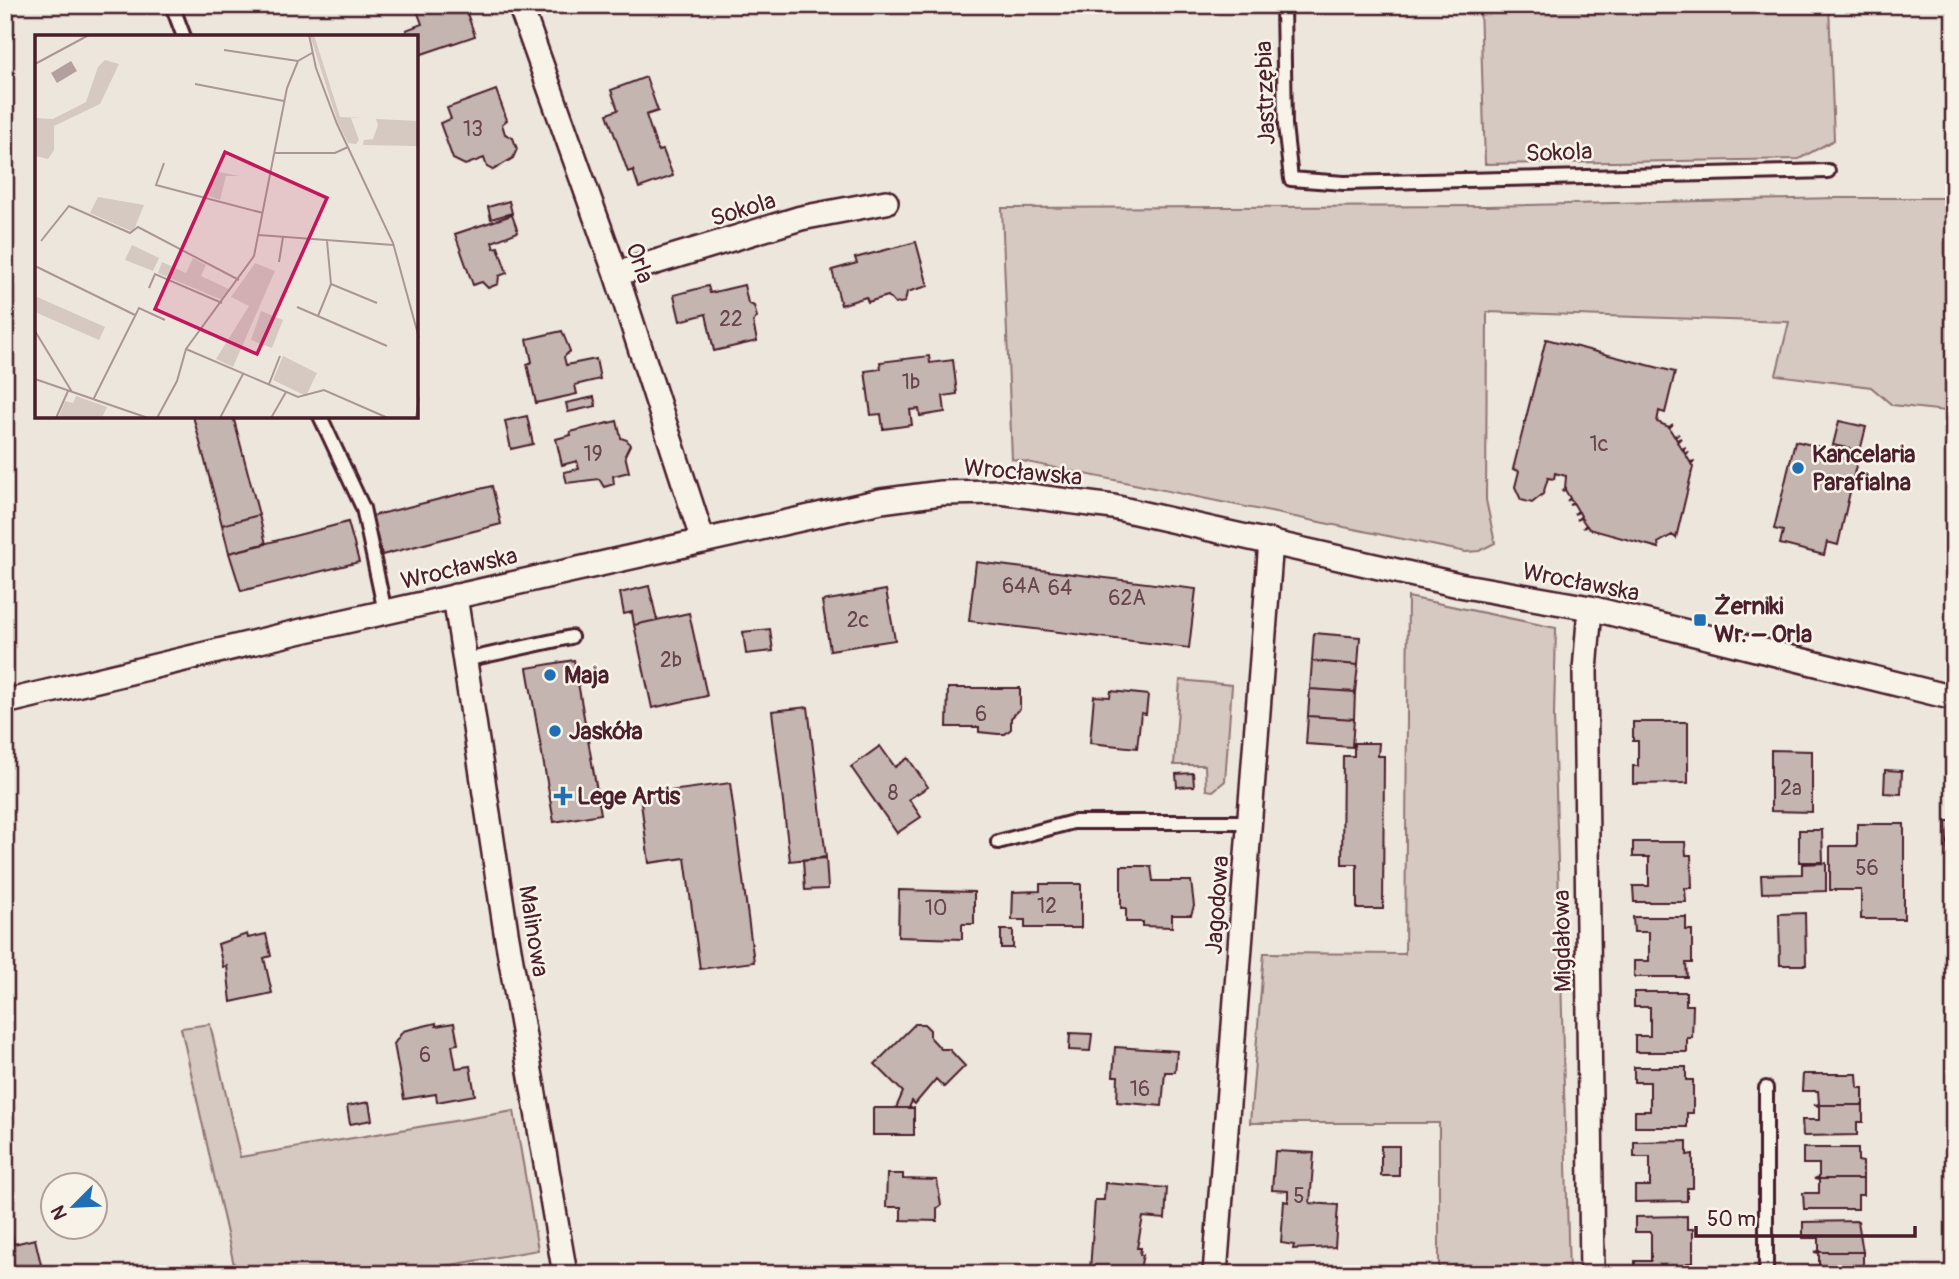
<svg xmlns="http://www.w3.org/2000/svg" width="1959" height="1279" font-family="Pangolin,sans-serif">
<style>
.green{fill:#d5c9c2;stroke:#907476;stroke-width:2}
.building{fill:#c4b5b0;stroke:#4a1f2b;stroke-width:2}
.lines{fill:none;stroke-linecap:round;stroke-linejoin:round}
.service-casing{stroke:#4a1f2b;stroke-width:18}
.minor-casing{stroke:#4a1f2b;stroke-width:28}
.service{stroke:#f7f3e8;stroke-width:12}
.minor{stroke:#f7f3e8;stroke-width:23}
.poi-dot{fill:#1f6fb2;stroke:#f7f3e8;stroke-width:2.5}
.labels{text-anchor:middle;stroke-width:5;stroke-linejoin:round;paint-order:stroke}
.number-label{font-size:21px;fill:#68444c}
.street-label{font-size:24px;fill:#4a1f2b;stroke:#f7f3e8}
.poi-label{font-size:24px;font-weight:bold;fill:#4a1f2b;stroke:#f7f3e8;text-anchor:start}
.inset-road{fill:none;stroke:#ab9696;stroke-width:2}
.view{fill:#c2185b;fill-opacity:0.15;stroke:#c2185b;stroke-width:3.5}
.inset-edge{fill:none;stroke:#4a1f2b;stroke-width:3.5}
</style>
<rect width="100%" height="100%" fill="#ece6dd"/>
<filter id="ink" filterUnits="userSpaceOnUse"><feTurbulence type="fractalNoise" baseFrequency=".0143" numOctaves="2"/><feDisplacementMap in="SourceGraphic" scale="14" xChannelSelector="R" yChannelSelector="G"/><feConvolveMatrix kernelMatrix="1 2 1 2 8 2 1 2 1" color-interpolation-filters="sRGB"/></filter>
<g filter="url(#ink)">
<!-- green -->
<path class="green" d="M1480,5h349l5,135 -35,19 -314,5z
M1837,198h117v214l-62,-7 -21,-18 -95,-12 13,-53 -302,-10 -1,188 9,43 -16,8 -13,1 -454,-93 -10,-251 484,-2z
M1408,597l148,31 -2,88 15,558h-130v-151h-189l14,-170 141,1z
M1180,680l52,5 -7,96 -12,10 -7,-1 -1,-25h-31z
M210,1024l30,133 274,-46 24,139 -140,24h-162l-55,-246z"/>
<!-- building -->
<path class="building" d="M415,5h49l11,31 -59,20v-19h-8l-2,-7 16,-6z
M646,77l12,34 -12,4 12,36 5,-1 10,26 -34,12 -6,-18 -5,2 -21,-58 11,-4 -7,-20z
M496,90l11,30 -5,4 3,10 8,4 4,11 -4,9 -20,12 -6,-3 -3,-9 -19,7 -12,-6 -13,-36 11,-4 -4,-11z
M509,201l3,12 -21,6 -3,-12z
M512,215l6,17 -26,10 2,6 4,-1 9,26 -8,3 -1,8 -10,4 -6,-6 -9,3 -18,-51z
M916,242l12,44 -21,6 -2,10 -10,2 -7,-8 -20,6 -2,-5 -25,8 -9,-35 25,-7 -2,-5z
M744,285l4,18 6,3 3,11 -4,5 4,19 -43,10 -8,-37 -26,7 -6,-26 34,-9 2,7z
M562,331l8,20 -6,6 2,8 30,-6 4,20 -25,6 2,9 -41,9 -9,-39 5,-2 -5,-23z
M1546,339l129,33 -10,41 -6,-2 -2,11 12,5 4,-3 -4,4 5,8 5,-2 -4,3 2,3 4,-2 -4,4 5,7 4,-2 -3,3 2,4 4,-3 -3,4 4,7 5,-1 -4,3 2,3 -17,71 -4,-3 -14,8 1,5 -70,-19 -2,-3 -4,2 3,-3 -5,-7 -4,2 4,-4 -2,-4 -5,2 4,-3 -4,-7 -5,1 4,-2 -3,-4 -3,2 3,-3 -5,-8 -4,1 4,-2 1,-13 -11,-3 -1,6 -6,-1 -5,16 -11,9 -11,-3 -6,-13 4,-16 -6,-2z
M929,356l1,7 23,-3 4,34 -14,2 2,16 -25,4 -1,-7 -9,1 2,15 -29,4 -2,-15 -10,1 -6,-44 16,-2 -1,-7z
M594,397l2,9 -28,6 -2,-9z
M193,416h40l26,99 -37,10z
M527,416l6,28 -22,5 -6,-28z
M617,421l4,17 6,2 3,5 -5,10 4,17 -16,4 1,8 -10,3 -5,-8 -32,4 -3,-11 15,-3 -2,-8 -15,4 -6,-26 15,-4 -1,-3z
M1839,421l27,6 -6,24 -27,-6z
M1795,441l46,11 -1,6 17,3 -19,84 -11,-3 -3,13 -44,-11 3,-13 -9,-2z
M1842,447l18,4 -3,10 -17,-3z
M492,486l9,38 -119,31 -10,-39z
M259,515l7,29 -37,9 -7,-28z
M348,522l11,40 -118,29 -12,-38z
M976,562l220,27 -7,59 -220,-27z
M649,586l8,34 -23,5 -2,-13 -8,2 -4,-21z
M886,590l9,50 -65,10 -8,-49z
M689,613l18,83 -55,12 -18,-83z
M770,629l3,22 -27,3 -3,-22z
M1314,633l46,4 -2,28 -46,-4z
M574,660l27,154 -47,8 -27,-154z
M1312,661l46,4 -3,27 -45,-3z
M948,688h72v21l-9,9v11l-6,5h-7l-19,-2v-5h-32z
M1310,689l45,3 -1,27 -46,-3z
M1111,691l37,4 -2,19 -5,-1 -4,35 -47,-5 4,-47 16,1z
M808,707l18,150 -36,4 -18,-150z
M1308,716l46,3 -2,28 -46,-3z
M1633,722h55v61l-55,1v-18h5v-25h-5z
M1354,743h25l-1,13h6l-1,153h-26v-45h-15l1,-108h11z
M880,746l15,21 13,-9 20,29 -19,12 12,18 -24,16 -46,-66z
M1771,750l41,1v61l-41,-1z
M1885,770l17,1 -1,23 -17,-1z
M1193,773l1,13 -17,1 -1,-13z
M730,783l24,179 -54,7 -15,-111 -36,5 -9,-68z
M1946,821h8v45l-6,1z
M1857,824h47v95h-43v-29h-31v-44h27z
M1799,830h23l1,32h-24z
M1633,842h52l1,13h5l1,33h-7l1,14h-52l-1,-16h16v-29h-16z
M826,858l2,31 -23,1 -2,-30z
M1826,863v28l-64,2 -1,-18 41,-1v-10z
M1121,866h30l2,15h38l3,25 -3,9h-19v12l-29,-1v-4h-17v-14h-5z
M1040,884h41v44h-56v-8h-13l1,-28 27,-1z
M899,890l75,2v32h-12v15l-64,-2z
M1805,913l1,52h-26l-1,-51z
M1633,917h53v13h6v33h-6l1,14h-53v-16h15v-29h-15z
M1001,930h12v18h-12z
M247,934l1,4 18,-4 5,22 -7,2 8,35 -41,9 -4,-36 -4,1 -5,-23z
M1634,992h52v13h7l-1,33h-5v14h-52v-16h15v-29h-16z
M436,1023v3l18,-3 4,21 -6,1 4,23 14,-2 5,29 -38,7 -1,-8 -32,5 -10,-55 9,-13z
M915,1024h9l6,6v7l11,12h8l16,17 -21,21 -8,-8 -21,25 -3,-3 -3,7h-13l7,-16 -28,-28z
M1070,1033l22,1 -2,17 -21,-1z
M1115,1047l62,4 -2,21h-10l-3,34 -45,-4 1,-26h-5z
M1634,1067h52v13h7v33h-6v14h-52v-16h15v-29h-16z
M1803,1074h54l1,14h5v17h-49l5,-1 -1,-13h-16z
M369,1102l3,18 -22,4 -3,-18z
M1814,1105h49v17h-6v13l-54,1 -1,-16h17v-14z
M873,1108h41v27h-41z
M1687,1141v14l6,-1v34h-6v13l-52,1v-16h15v-29h-16v-15z
M1381,1146h18v30h-18z
M1803,1148h55v13l5,1v17h-49l5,-2v-13h-16z
M1275,1151l39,2 -4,50 28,2 -3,42 -42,2 1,-4 -13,-2 3,-42 4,1v-11l-16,-1z
M887,1174h16v5l34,1 4,25 -4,3v13l-36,-1v-13h-15z
M1814,1179h49v16h-5v14h-54l-1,-16h16v-13z
M1105,1183l62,5 -2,31 -22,-2 -6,31h4l-1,7h3l-4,18 -49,-3 5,-70h9z
M1687,1216v13h6v34h-6l1,11h-53v-13h16v-29h-16v-15z
M1858,1221l5,31h-49l5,-1v-13h-16v-16z
M11,1229l3,15 21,-5 8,34 -38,1v-43z
M1814,1252h49v17h-5v5h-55v-7h16v-14z"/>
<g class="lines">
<!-- service casing -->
<g class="service-casing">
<path id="service" d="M172,5l12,32
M1283,5l2,120 6,54 53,4 484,-12
M320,416l43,92 22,104
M465,660l106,-23
M998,842l75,-20h176
M1766,1274v-186"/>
</g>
<!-- minor casing -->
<g class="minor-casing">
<path id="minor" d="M520,5l96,269 87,267
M616,274l185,-56 85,-16
M455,596l51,336 59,342
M1590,608l-5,63 7,603
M5,702l301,-72 575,-129 60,-8 59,-1 113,15 346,78 131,23 364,90
M1215,1274l56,-733"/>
</g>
<!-- service -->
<use href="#service" class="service"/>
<!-- minor -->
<use href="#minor" class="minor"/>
</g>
</g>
<!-- markers -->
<g class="poi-dot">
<circle cx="1798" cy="468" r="7"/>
<rect x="1693" y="613" width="14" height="14" rx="3.5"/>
<circle cx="550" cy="675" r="7"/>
<circle cx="555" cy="731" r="7"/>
<path d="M559.5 785.5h7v7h7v7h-7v7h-7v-7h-7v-7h7z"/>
</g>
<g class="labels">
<!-- number labels -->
<g class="number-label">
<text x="473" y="136">13</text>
<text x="731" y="326">22</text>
<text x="911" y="389">1b</text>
<text x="1599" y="451">1c</text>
<text x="593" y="461">19</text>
<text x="1021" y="593">64A</text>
<text x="1060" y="595">64</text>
<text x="1127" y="605">62A</text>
<text x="858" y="627">2c</text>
<text x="671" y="667">2b</text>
<text x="981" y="721">6</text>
<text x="1791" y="795">2a</text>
<text x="893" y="800">8</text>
<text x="1867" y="875">56</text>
<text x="1047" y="913">12</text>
<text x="936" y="915">10</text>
<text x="425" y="1062">6</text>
<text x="1140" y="1096">16</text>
<text x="1299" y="1203">5</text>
</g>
<!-- street labels -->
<g class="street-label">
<text transform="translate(1265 93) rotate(-92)" y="8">Jastrzębia</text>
<text transform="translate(1559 152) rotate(-2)" y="8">Sokola</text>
<text transform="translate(743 209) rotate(-17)" y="8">Sokola</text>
<text transform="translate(640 263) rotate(71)" y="8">Orla</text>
<text transform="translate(1023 472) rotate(5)" y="8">Wrocławska</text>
<text transform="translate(459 568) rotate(-13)" y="8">Wrocławska</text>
<text transform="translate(1581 582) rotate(11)" y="8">Wrocławska</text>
<text transform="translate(1217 905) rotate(-86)" y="8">Jagodowa</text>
<text transform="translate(534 931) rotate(81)" y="8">Malinowa</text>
<text transform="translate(1562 941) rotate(-91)" y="8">Migdałowa</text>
</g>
<!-- poi labels -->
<g class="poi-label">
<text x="1812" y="462">Kancelaria<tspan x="1812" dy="28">Parafialna</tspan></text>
<text x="1714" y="614">Żerniki<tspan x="1714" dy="28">Wr. – Orla</tspan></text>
<text x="564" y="683">Maja</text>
<text x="569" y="739">Jaskóła</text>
<text x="577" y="804">Lege Artis</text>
</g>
</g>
<!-- overview -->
<g transform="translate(35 35)">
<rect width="383" height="383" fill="#ece6dd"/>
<path d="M275,0h4l26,82 24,1h-13l8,22 -3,4 -8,-1 -10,-20zM70,25l14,4 -19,40 -46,22v24l-6,9 -13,-3v-38l18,1 33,-17 12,-35zM341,84l42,2v25l-55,-1 1,-5 9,-1 5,-14zM180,136l24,5h-13l-6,24 -12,-4zM63,162l46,8 -11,27 -43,-19zM97,210l27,13 -6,13 -28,-11zM158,223l13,7 -5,11 28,13 -7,11 -64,-27 4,-11 24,11zM220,228l20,8 -42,96 -17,-8 33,-53 -18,-9zM0,261l70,31 -6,13 -64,-28zM226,276l22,9 -11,28 -21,-8zM248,321l34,17 -11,23 -33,-16zM41,361l31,11 -5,11h-44l7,-17 8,2z" fill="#d5c9c2"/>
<path d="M36,26l6,10 -20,12 -6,-10z" fill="#b39f9d"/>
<path class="inset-road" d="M274,0l7,33 21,56 56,119 26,95M189,15l74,11M0,29l54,-29M160,49l89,17M240,118h60l13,-6M129,128l-8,22 107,28M224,200l134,10M6,206l28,-35 61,27 8,-6 101,53M244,227l4,-25M0,231l100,49M296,249l46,19M114,253l6,-14 67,29M262,272l90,39M283,281l13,-32 -4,-43M0,296l37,61M151,314l112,48 26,-7 64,28M0,344l113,39M234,349l11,-28M58,365l46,-92 26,12M21,383l12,-27M122,383l20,-37 9,-32 68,-93 33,-168 11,-27 14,-8M185,383l23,-44M236,383l15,-26M381,383l3,-21"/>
<path class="view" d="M190,117l102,46 -70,156 -102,-45z"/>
<rect width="383" height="383" class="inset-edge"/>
</g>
<!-- margin -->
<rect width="1959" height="1279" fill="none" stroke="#f7f3e8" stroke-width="28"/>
<rect x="14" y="14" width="1931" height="1251" fill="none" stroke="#4a1f2b" stroke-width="2.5" filter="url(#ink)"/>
<!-- north arrow -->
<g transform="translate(74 1206) rotate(246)"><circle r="33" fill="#f7f3e8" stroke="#b29e9c" stroke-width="2"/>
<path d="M0-5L12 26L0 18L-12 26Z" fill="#1f6fb2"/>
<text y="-10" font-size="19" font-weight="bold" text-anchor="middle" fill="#4a1f2b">N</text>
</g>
<!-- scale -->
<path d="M1696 1226v10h219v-10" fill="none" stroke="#4a1f2b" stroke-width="3.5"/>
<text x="1707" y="1226" font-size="21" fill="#4a1f2b" stroke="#f7f3e8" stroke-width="5" paint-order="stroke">50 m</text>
</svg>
